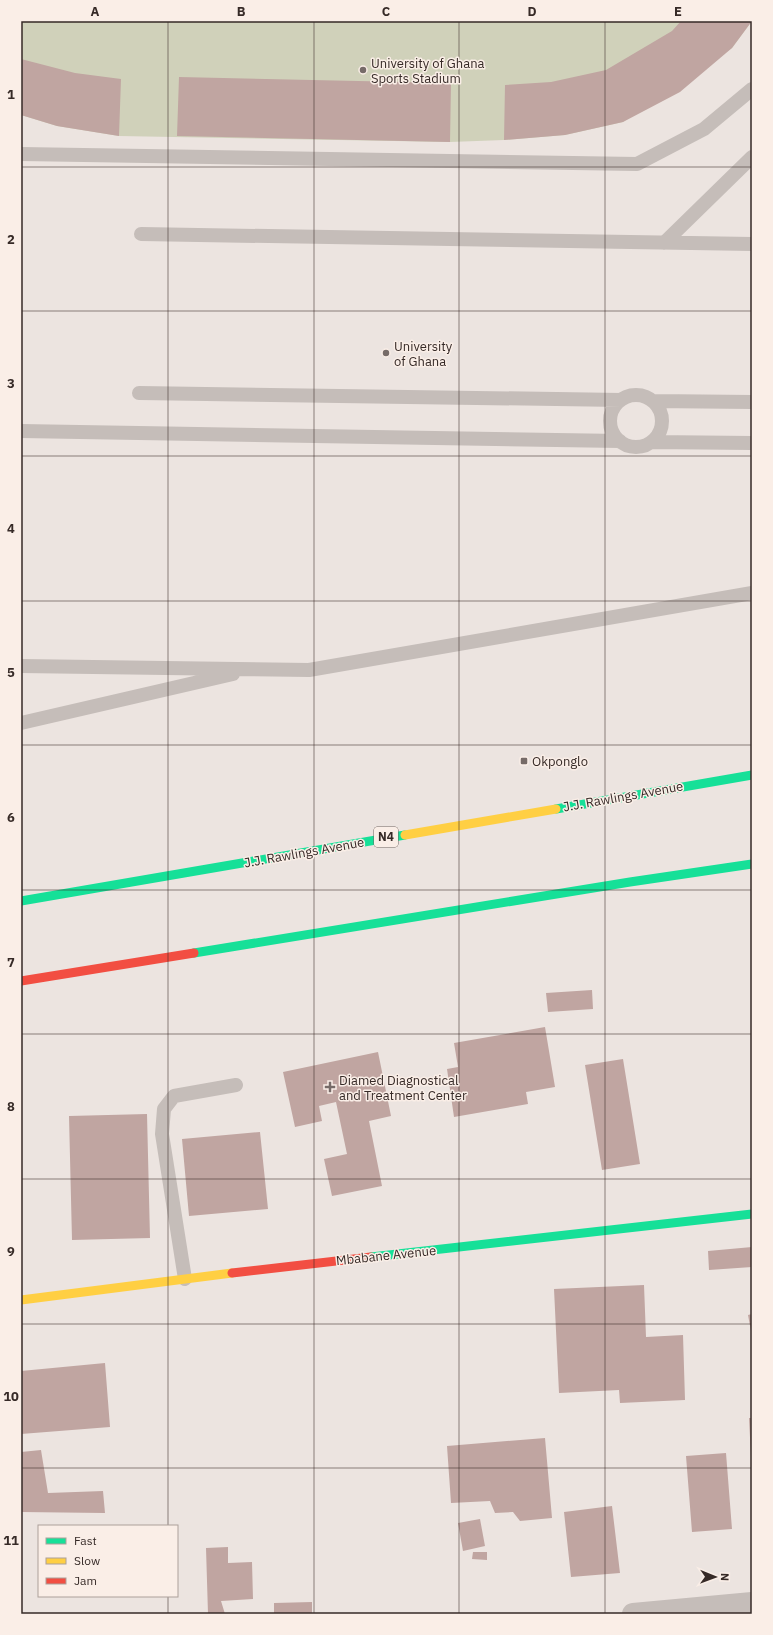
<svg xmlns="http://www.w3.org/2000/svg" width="773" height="1635" font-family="'IBM Plex Sans',sans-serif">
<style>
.green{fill:#d0d1ba}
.building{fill:#c0a5a1}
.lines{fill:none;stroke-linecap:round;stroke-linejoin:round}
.lane{stroke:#c5bdb9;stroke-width:14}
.street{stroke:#c5bdb9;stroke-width:22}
.fast{stroke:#16e098;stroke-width:9}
.slow{stroke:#ffcf43;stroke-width:9}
.jam{stroke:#f24e42;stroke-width:9}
.grid{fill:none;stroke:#362a27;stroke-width:1;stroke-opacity:0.55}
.poi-dot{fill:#766b68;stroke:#faeee7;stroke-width:1.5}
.labels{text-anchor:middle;stroke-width:3;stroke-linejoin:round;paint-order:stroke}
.shield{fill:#faeee7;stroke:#716561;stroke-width:1}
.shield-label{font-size:12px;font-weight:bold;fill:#362a27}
.poi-label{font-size:13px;fill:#362a27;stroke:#faeee7;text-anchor:start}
.street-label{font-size:13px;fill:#362a27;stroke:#faeee7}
.neatline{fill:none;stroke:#362a27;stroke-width:1.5}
.grid-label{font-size:13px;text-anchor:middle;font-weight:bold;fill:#362a27}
</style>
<rect width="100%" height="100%" fill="#ece4e0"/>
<!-- green -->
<path class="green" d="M21,21h731l-20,27 -109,74 -58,13 -61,5 -54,2 -331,-6 -62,-10 -36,-11z"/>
<!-- building -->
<path class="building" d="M681,21h71l-20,27 -52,44 -57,30 -58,13 -61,5 1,-55 46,-3 55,-12 66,-39z
M21,59l54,14 46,6 -2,57 -62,-10 -36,-11z
M179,77l272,6 -1,59 -273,-6z
M592,990l1,19 -45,3 -2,-19z
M545,1027l10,60 -29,5 2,12 -74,13 -7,-48 11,-2 -4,-24z
M378,1052l13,64 -22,5 13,65 -50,10 -8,-37 23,-5 -11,-52 -17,4 3,15 -27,6 -12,-55z
M623,1059l17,105 -38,6 -17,-105z
M147,1114l3,124 -78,2 -3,-124z
M260,1132l8,77 -79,7 -7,-77z
M752,1247v20l-43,3 -1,-19z
M644,1285l2,52 37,-2 2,65 -65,3 -1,-13 -60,3 -5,-104z
M752,1314v17h-1l-3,-16z
M105,1363l5,64 -89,7v-63z
M749,1418h3v39h-1z
M545,1438l7,80 -32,3 -7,-9 -18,1 -5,-12 -39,2 -4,-57z
M41,1450l7,43 55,-2 2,22 -84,-1v-60z
M726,1453l6,76 -40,3 -6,-76z
M612,1506l8,67 -49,4 -7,-65z
M480,1519l5,27 -22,5 -5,-28z
M228,1547v16l24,-1 1,37 -32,2 4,13h-17l-2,-66z
M473,1552h14v8l-15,-1z
M312,1602v12h-38v-11z"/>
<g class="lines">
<!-- lane -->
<path class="lane" d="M21,154l616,10 67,-35 48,-40
M141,234l611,10
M664,243l88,-86
M139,393l482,7
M610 421a26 26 0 1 1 52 0a26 26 0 1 1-52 0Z
M653,401l99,1
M21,431l599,10
M652,442l100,1
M21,666l288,4 443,-77
M21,723l212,-49
M185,1279l-23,-145 2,-25 10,-13 62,-11"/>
<!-- street -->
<path class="street" d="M633,1614l119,-11"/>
<!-- fast -->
<path class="fast" d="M556,809l196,-34
M21,901l384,-66
M194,953l436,-71 122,-18
M371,1257l381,-43"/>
<!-- slow -->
<path class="slow" d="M405,835l151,-26
M21,1300l211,-27"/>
<!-- jam -->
<path class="jam" d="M21,981l173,-28
M232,1273l139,-16"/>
</g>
<!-- grid -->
<path class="grid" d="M168,21v1505M314,21v1593M459,21v1593M605,21v1593M21,167h731M21,311h731M21,456h731M21,601h731M21,745h731M21,890h731M21,1034h731M21,1179h731M21,1324h731M21,1468h731M168,1596v18"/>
<!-- markers -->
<g class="poi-dot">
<circle cx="363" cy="70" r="4"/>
<circle cx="386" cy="353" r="4"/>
<rect x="520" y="757" width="8" height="8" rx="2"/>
<path d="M328 1081h4v4h4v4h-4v4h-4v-4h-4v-4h4z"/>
</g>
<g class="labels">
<!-- shield labels -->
<rect class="shield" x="374" y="827" width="24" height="20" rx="3"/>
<g class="shield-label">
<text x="386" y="841">N4</text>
</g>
<!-- poi labels -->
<g class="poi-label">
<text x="371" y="68">University of Ghana<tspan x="371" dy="15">Sports Stadium</tspan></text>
<text x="394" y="351">University<tspan x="394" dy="15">of Ghana</tspan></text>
<text x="532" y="766">Okponglo</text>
<text x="339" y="1085">Diamed Diagnostical<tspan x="339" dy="15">and Treatment Center</tspan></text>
</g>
<!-- street labels -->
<g class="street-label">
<text transform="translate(623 796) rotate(-10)" y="5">J.J. Rawlings Avenue</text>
<text transform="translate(304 852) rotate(-10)" y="5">J.J. Rawlings Avenue</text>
<text transform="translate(386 1255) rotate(-6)" y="5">Mbabane Avenue</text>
</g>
</g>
<!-- border -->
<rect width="773" height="1635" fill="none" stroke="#faeee7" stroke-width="44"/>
<!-- legend -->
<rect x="38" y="1525" width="140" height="72" fill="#faeee7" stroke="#aca09a"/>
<rect x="46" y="1538" width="20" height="6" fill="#16e098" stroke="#aca09a"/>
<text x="74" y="1545" font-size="12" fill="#362a27">Fast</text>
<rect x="46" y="1558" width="20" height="6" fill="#ffcf43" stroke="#aca09a"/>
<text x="74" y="1565" font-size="12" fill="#362a27">Slow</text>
<rect x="46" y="1578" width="20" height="6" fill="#f24e42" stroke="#aca09a"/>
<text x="74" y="1585" font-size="12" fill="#362a27">Jam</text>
<!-- north arrow -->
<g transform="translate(715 1577) rotate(91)" stroke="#faeee7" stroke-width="3" paint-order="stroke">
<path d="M0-3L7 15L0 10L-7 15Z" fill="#362a27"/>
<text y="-6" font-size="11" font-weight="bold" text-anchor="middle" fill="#362a27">N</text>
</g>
<rect x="22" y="22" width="729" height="1591" class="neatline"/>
<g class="grid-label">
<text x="95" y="16">A</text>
<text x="241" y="16">B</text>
<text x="386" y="16">C</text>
<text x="532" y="16">D</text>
<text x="678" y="16">E</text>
<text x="11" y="99">1</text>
<text x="11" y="244">2</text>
<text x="11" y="388">3</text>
<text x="11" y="533">4</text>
<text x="11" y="677">5</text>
<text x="11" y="822">6</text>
<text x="11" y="967">7</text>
<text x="11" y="1111">8</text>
<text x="11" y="1256">9</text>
<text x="11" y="1401">10</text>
<text x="11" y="1545">11</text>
</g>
</svg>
